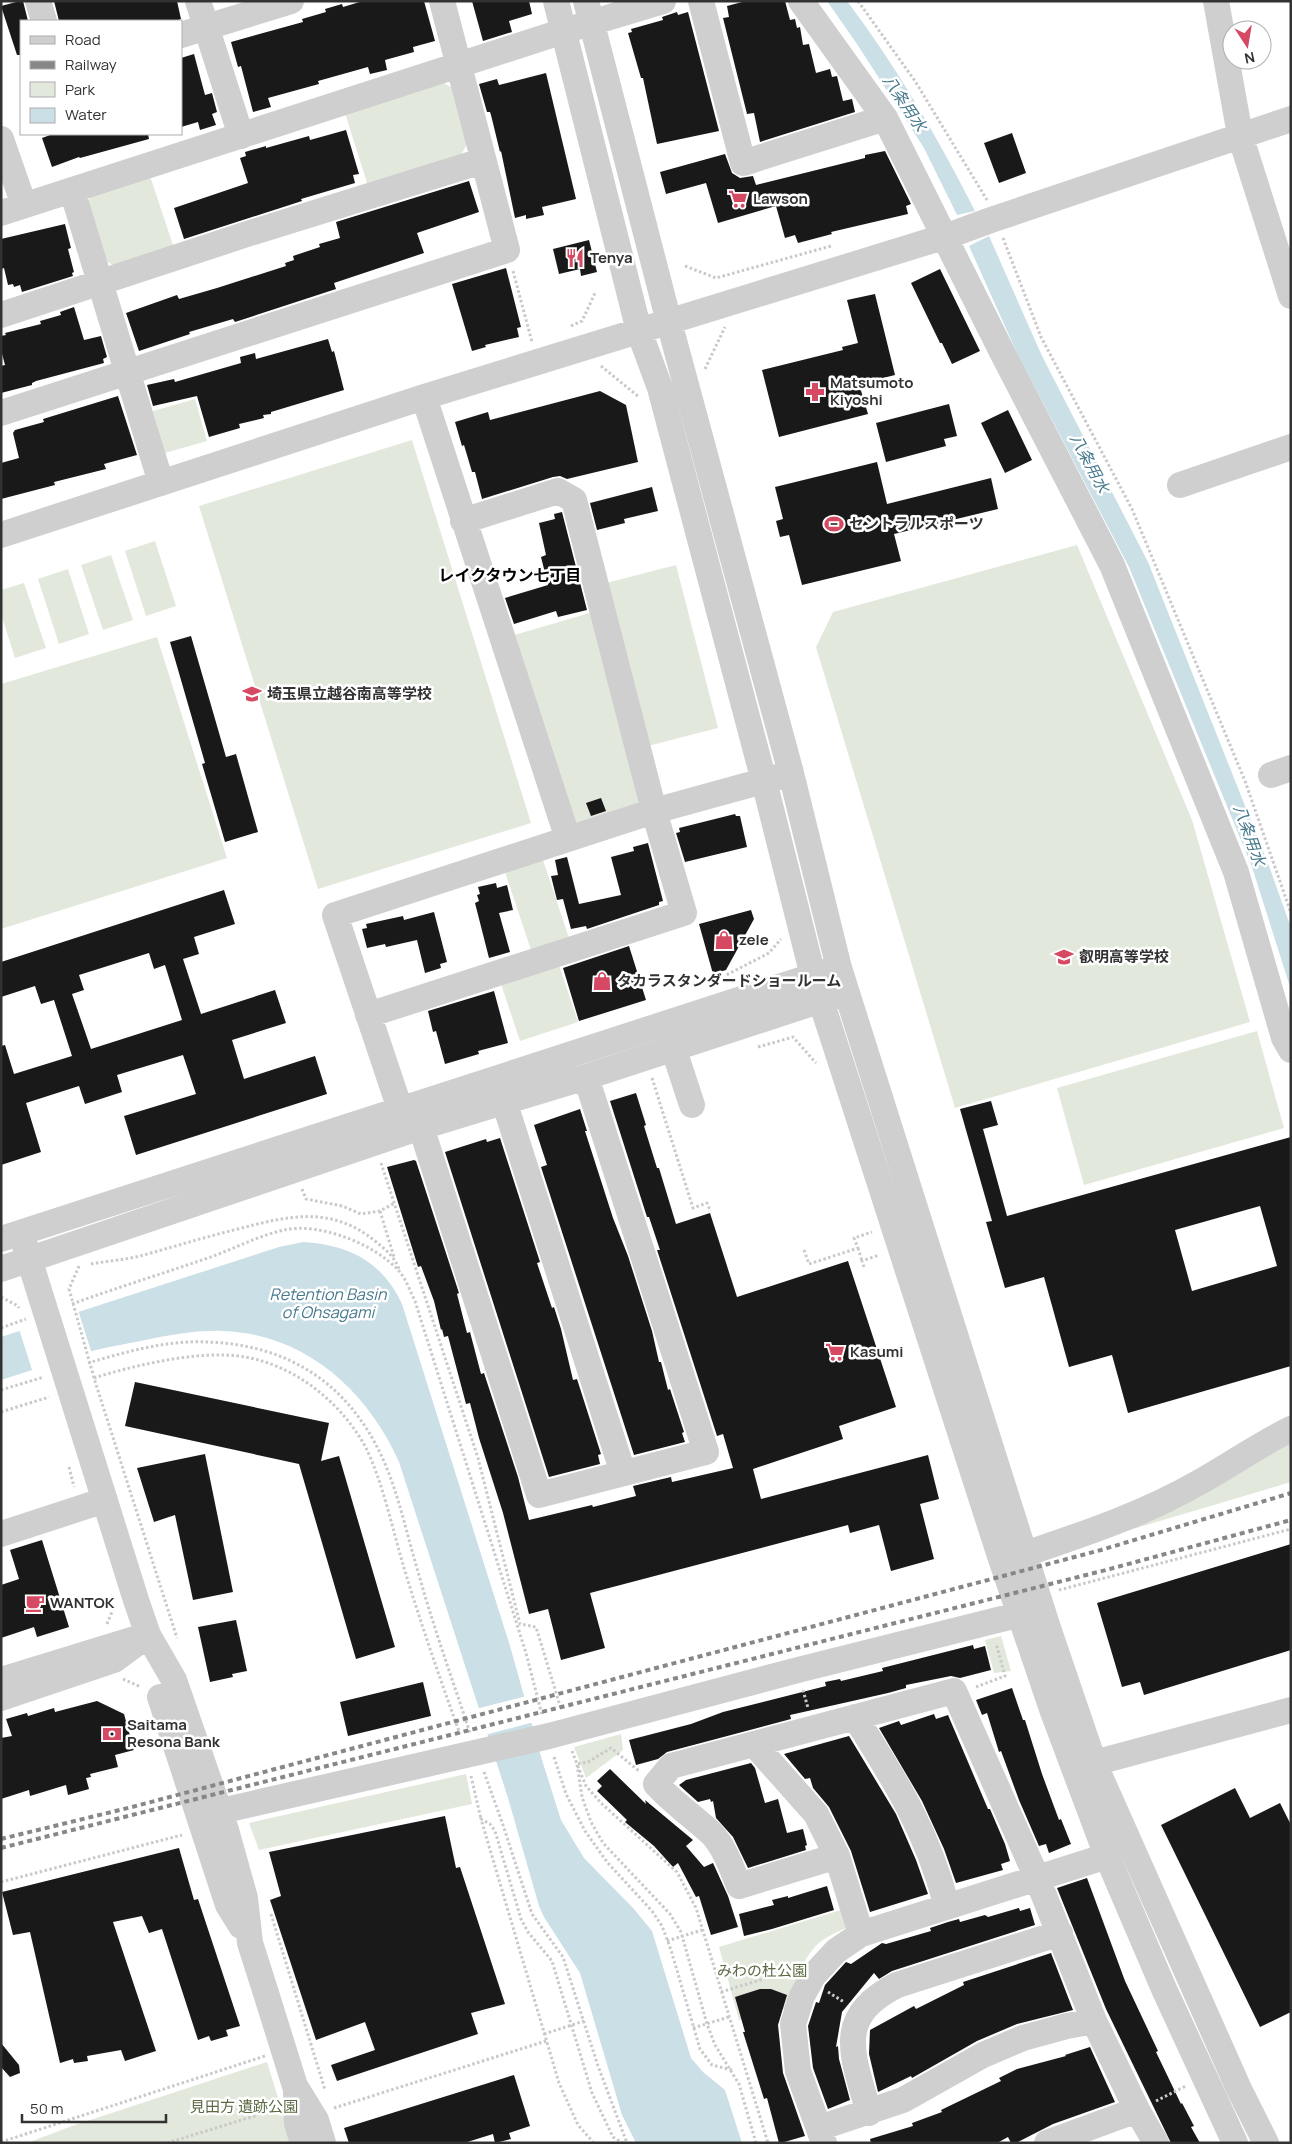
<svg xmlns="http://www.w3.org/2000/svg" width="1292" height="2144" font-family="Manrope,'Noto Sans JP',sans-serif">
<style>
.green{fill:#e3e8dc}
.water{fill:#cbdfe6}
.pier{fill:#fff}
.building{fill:#191919;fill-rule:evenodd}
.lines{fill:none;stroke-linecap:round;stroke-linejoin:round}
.path{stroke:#c9c9c9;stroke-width:3;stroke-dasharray:2.5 2.5;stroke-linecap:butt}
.minor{stroke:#cfcfcf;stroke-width:26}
.rail{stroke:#878787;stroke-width:4;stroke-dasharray:5 4;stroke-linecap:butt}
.labels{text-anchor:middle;stroke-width:5;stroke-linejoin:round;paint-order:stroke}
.poi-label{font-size:15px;font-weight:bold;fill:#323232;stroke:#fff;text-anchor:start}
.park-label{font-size:15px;fill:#5a6a43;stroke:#fff}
.water-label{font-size:16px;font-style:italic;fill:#477a8d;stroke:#fff}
.neighbourhood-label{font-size:16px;font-weight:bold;fill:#000;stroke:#fff}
</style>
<rect width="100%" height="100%" fill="#fff"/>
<!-- green -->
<path class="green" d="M442,82l12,7 13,55 -7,13 -92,29 -23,-73z
M150,176l24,72 -58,19 -13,-8 -18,-52 6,-11z
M195,399l12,42 -42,12 -12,-42z
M412,440l119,383 -213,66 -119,-383z
M155,541l21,65 -30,10 -21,-65z
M1077,545l115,275 58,202 -295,86 -139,-461 17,-35z
M111,555l22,65 -30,10 -22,-65z
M676,565l42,163 -70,18 -42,-163z
M68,569l21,65 -30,10 -21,-65z
M24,583l22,65 -31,10 -14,-44v-24z
M593,612l45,190 -6,8 -51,17 -8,-6 -62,-185z
M157,637l70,221 -226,71v-245z
M543,860l26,78 -38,12 -26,-78z
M558,962l20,60 -58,19 -20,-60z
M1257,1031l27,97 -200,57 -27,-97z
M1291,1438v44l-185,55z
M1001,1636l10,35 -17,2 -9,-33z
M621,1734l2,16 -37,28 -12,-31z
M466,1774l6,30 -213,46 -10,-27z
M841,1910l5,18c-9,4 -20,9 -27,15 -19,17 -23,41 -28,64l-52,13 -20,-73z
M267,2062l25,81h-265l45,-17z"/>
<!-- water -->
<path class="water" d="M827,1h20c50,66 91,137 128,210l-18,4 -33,-67 -67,-104z
M989,236l53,120 106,206 121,304 22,62v62l-39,-123 -123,-300 -112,-214 -48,-107z
M303,1242c46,3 79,19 99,62l108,342 32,114 19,60 23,38 50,51 18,22 39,127 12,14 22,18 17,53h-106l-14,-28 -42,-142 -36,-56 -5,-11 -31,-108 -109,-336c-32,-72 -94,-128 -176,-131 -23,-1 -45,3 -68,7 -22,5 -45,8 -67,14 -29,9 -58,19 -87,28v-43l278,-90z"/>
<!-- pier -->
<path class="pier" d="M78,1310l14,44 -59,19 -14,-44z
M527,1696l7,26 -49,13 -9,-26z"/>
<!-- building -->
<path class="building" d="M20,1h3l5,20h-7v34h-4l-16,-49z
M54,1h123l4,18 -5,2h-117z
M363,1h61l11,40 -22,6 1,5 -29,8 2,10 -17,4 -2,-7 -50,14 1,3 -51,14 3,9 -18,5 -12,-46 -3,1 -7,-25 72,-20 -1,-3 24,-7 -1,-3 17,-5 1,3z
M472,1h57l3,13 -23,7 3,11 -29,9z
M746,1h39l5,19 5,-1 2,9 3,-1 3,18 6,-1 7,29 14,-4 2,8 5,-1 6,25 9,-2 3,13 -95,30 -6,-29 -7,1 -24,-96 6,-1 -2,-11z
M677,12l1,3 10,-3 31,119 -62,13 -14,-66h-2l-13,-45 4,-1 -1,-3 32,-9 -1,-3z
M194,54l11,41 7,-2 5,19 -5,2 4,11 -16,5 -2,-8 -17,5v-69z
M546,73l30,126 -34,8 2,8 -18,4v-4l-11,3 -14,-67 -1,1 -9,-37 -1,-3h-3l-8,-28 18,-5 2,6z
M346,130l13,44 -6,1 2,8 -54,16 1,2 -118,38 -10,-31 74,-25 -8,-25 6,-2 -1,-4 21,-6v2l43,-12 1,4z
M1012,133l14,40 -27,10 -15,-40z
M53,134h95l1,5 -69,19 -1,-1 -27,10 -10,-29z
M885,151l26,53 -5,2 2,8 -77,18 1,2 -34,9 -3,-8 -10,3 -9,-32 -58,17 -12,-40 -40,11 -6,-22 65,-18 7,19 8,5 13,-2 3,9 109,-27v-3z
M469,181l10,31 -62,21 7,20 -90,30 2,6 -101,33 -2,-3 -44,13 1,2 -51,17 -13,-38 51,-18 2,4 38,-11 69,-22 -1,-3 9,-3 -1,-4 27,-9 -1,-3 21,-6 -4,-16z
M65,224l6,24 -3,1 6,23 -2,1 1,3 -51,16 -2,-7 -6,2 -1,-3 -5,1 -4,-17 -3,1v-30z
M589,240l8,32 -16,4 -1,-7 -21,5 -6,-25z
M506,268l15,59 -4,1 2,9 -34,8 1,2 -14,4 -20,-67z
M940,269l40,82 -28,13 -10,-21h-2l-29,-60z
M875,294l20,81 -36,9 9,30 -89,23 -17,-67 81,-20 -1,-3 16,-4 -11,-43z
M74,307l10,33 17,-4 6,21 -4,2 1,4 -68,18 -4,2v2l-31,8v-27l4,-1 -4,-15v-14l5,-1 -1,-2 36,-9 -1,-3 21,-6 -1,-3z
M328,339l4,13 2,-1 10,39 -73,22v2l-8,1 1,3 -25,6 1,4 -31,9 -12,-41 -44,10 -6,-21 27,-6 1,3 66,-19 -1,-6 15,-4 1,6z
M600,391l26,14 12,57 -71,17 -7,-3 -7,1 -71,22 -7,-27h-3l-8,-27 -2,1 -7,-24 33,-10 2,8z
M118,396l19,59 -33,9 2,5 -52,13 1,3 -54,14v-36l18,-5 -6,-25 2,-3 29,-8 -1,-3z
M949,404l8,32 -13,3 2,7 -60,16 -10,-39z
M1008,410l24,50 -27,13 -24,-50z
M877,462l10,42 104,-26 7,31 -104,25 7,27 -99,24 -13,-50 -9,2 -4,-16 7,-2 -8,-32z
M652,487l6,24 -34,8 1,4 -28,7 -7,-27z
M562,512l25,98 -29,7 -2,-6 -42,13 -9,-26 43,-13 -7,-28 5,-2 -7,-32 16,-4 -1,-5z
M191,636l35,121 10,-3 22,78 -33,10 -23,-78 3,-1 -35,-121z
M601,798l5,13 -15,5 -5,-13z
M735,814l1,2h4l7,31 -62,15 -9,-29 4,-1 -1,-4z
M648,843l15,58 -4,1v3l-72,24 -1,-3 -15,3 -8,-30 -6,1 -6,-24 7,-1 -3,-15 12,-3 12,47 42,-9 -10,-38 23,-6 -1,-4z
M496,883l1,5 10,-3 6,25 -14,3 11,39 -21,6 -14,-55 4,-2 -2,-6 3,-1 -2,-7z
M224,890l11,34 -41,13 5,17 -16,5 18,55 74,-24 11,33 -54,17 12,39 71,-23 12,38 -191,61 -12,-39 72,-22 -13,-39 -66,20 5,17 -37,12 -6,-18 -53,17 15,49 -40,13v-119l4,-1 9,29 58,-18 -18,-56 -13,4 -6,-18 -34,11v-35zM149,953l5,16 11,-4 17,55 -91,29 -19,-55 12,-4 -5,-15z
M751,910l3,9 -28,51 -13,4 -14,-50z
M434,912l13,50 -7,2 1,4 -16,5 -8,-33 -31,7 -1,-3 -18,4 -5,-19 5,-1 -1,-4 37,-8 1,4z
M629,946l17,54 -67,21 -16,-53z
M494,991l14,52 -30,8 1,3 -34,10 -9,-33 -3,1 -5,-21z
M636,1093l10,32 -2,1 13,42h2l17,56 34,-11 27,84 111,-36 48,146 -57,19 4,13 -90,30 8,30 167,-44 11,44 -19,5 14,55 -43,12 -12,-46 -29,8 -2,-8 -258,68 15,55 -44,12 -13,-51 -19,5 -26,-101 -24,-75 -9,-35 -4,1 -18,-68 -4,1 -2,-8 -1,1 -7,-29 -13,-35 -3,1 -31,-100 27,-7 2,1 43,132 -2,1 10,39 3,-1 11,42 3,-1 34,104 11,43 63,-15 1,2 43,-11 -3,-10 38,-9 1,5 61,-14 -10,-34 -6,2 -60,-186h3l-11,-33h-2l-37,-116z
M991,1101l7,24 -15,4 24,87 284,-79v229l-163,47 -16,-58 -43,12 -25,-90 -39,11 -19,-66 6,-1 -32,-112zM1260,1206l17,60 -85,25 -17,-61z
M580,1109l7,22h-2l28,87 15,38 24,75 7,31h2l7,28 2,-1 14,43 -2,1 3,9 -51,13 -93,-288 6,-2 -13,-40z
M500,1138l40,124 -3,1 15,45 2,-1 7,22 12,51 4,-1 24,75 -3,1 2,9 -51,13 -104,-325 41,-13 1,3z
M135,1382l194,41 -8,38 18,-5 56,191 -39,12 -57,-195 -174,-38z
M205,1454l28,138 -40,8 -18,-85 -21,7 -17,-54z
M42,1540l27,87 -32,10 -3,-10 -33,11v-53l18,-6 -9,-29z
M1291,1544v106l-147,45 -4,-13 -18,5 -25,-84z
M236,1620l11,51 -15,3 1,3 -23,5 -12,-55z
M973,1645l1,4 11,-3 6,24 -31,8 -9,-2 -45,9v3l-18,5 -98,22 1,4 -124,33 -9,7 -22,6 -7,-25 62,-16 32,-12 103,-26 -1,-4 15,-3 1,2 42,-10 -1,-3z
M423,1682l8,34 -83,20 -8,-34z
M1012,1688l11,32h2l17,54 17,46 2,-1 10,25 -22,9 -3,-9 -7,2 -20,-46 -18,-49 -2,1 -12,-39 -5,2 -6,-15z
M97,1701l27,13 10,36 -19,5 3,12 -28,7 1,3 -5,1 3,11 -21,6 -2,-10 -36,11 -1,-6 -28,9v-61l11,-2 -6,-17 21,-6 1,3 26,-8 1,4z
M934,1714l2,5 12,-4 40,94h2l15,35 5,17 -9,3 2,6 -47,13 -12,-34 -22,-48 -43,-73 20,-7 2,4z
M849,1736l47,78 20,46 12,34 -58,18 -19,-61 -22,-44 -16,-19 -3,-10 -5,1 -21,-25z
M751,1763l4,5 10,35 13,-4 9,34 16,-4 4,16 -2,1 1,4 -58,18 -15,-31 -17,-19 -3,-17 -2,1 -1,-3 -12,3 -19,-17 7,-5z
M610,1769l36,35 -1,-4 48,40 -7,6 18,21 9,-4 15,33 10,31 -27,8 -12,-39 -3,1 -18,-34 -5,4 -19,-21 -29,-24 2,-2 -30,-29 5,-5 -5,-5z
M1235,1788l15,30 30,-15 11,22v187l-31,15 -99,-202z
M445,1816l11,52 4,-1 45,137 -34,9 7,21 -141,47 -6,-16 44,-15 -10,-28 -49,18 -46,-140 11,-4 -12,-44z
M179,1848l15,52 4,-1 42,127 -14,4 2,6 -17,5 -2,-5 -11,4 -36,-111 -13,4 -7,-17 -29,6 43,129 -31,10 -4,-11 -34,6 1,5 -14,2 -1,-4 -13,4 -30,-131 -17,3 -11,-43z
M1087,1878l38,103 33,70 -2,1 25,52 1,-1 12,23 -3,1 9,16h-29l-65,-134 -49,-121z
M827,1886l7,24 -62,19 -28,7 -5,-22 35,-9 -2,-5 16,-4v2z
M1019,1908l1,3 10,-3 5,17 -143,46 -13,8 -5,-6 -32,39 -6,35 2,-1 1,13 11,41 -22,9 -15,-41 -5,-42 8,-24 3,1 6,-18 21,-23 5,2 31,-21 4,1 45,-13 -1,-3 18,-6 11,-3 1,3 25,-7 3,2z
M1051,1953l22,57 -56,14 -40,17 -65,37 -1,-2 -33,16 -9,-38 1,-24 44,-24 2,3 48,-24 -1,-3z
M760,1989h11l16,6 -9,30 5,48 22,63 -24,7h-2l-12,-45 -3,1 -21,-67h2l-10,-35z
M1,2043l18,22 1,8 -10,4 -9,-10z
M1090,2047l25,55 -62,22 -37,19h-5l-3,-6 -11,6h-126l-1,-4 43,-13 -1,-3 30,-11 -1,-2 60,-29 -2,-3 18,-9 49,-13 -1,-1z
M514,2075l16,51 -21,7 2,6 -16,4 -2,-9 -29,9h-115l-5,-15z"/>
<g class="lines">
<!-- path -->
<path class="path" d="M858,1l57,80 72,119
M1003,238l38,99 91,172 113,272 46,132
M685,266l31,12 115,-32
M513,271l19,71
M571,326l11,-5 14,-30
M601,366l38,31
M705,369l20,-42
M709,984l60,-31 12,-14
M758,1047l35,-10 23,26
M652,1078l41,130 14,-5 3,7
M381,1163l97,295 42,166 16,3 25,82
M302,1189l4,10 36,7 19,8 19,-3 15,-8
M380,1211l14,46
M858,1248l4,13
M804,1250l5,14 49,-16 -4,-10 18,-6
M91,1264c16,-3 33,-4 49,-8 33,-9 65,-19 98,-27 50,-13 93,-24 137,12 11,9 19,15 24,28
M79,1266l-10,23 25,89 83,260
M864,1267l-2,-6 17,-6
M1,1297l17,9 1,2
M72,1304c44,-16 89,-30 133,-45 27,-9 52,-23 79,-29 35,-8 91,14 115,41 7,8 11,20 16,30l111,352 16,62
M1,1328l25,-9
M88,1363c37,-11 79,-23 118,-21 81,2 142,41 176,115 17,37 25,79 37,118 15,54 34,106 51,158
M94,1378c38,-12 90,-24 130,-23 59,1 113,41 141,91 17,33 28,85 39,122 17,56 36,111 56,166
M1,1390l43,-13
M1,1412l48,-15
M69,1467l5,20
M1059,1590l232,-61
M107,1624l7,-17
M123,1679l18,8
M976,1687l29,-11 -9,-33
M803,1690l5,18
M572,1751l5,13 11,-2 23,-14 28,23
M554,1757l12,37 19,37 22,31 45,49 10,15 9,24 29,99 12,16 20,5
M484,1772l18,50 30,92 31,43 35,109 29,77
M471,1776l10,43
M1,1882l181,-47
M271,1914l54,176
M667,1941l35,-11
M721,1992l69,-21
M828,1992l16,10
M693,2028l36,-11
M544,2034l40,-13
M1156,2101l30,-15
M334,2108l212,-67
M1,2142l264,-86
M167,2143l107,-33
M594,2143l-16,-18 -19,-42 -78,-264 9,5 5,7 26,88 7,13 24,29 40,132 21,44 10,6
M756,2143l-17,-59 -24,-39 -8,-21 -26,-92 -11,-18 -67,-71 -12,-21 -9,-25 -5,-33 9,22 15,17 76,69 19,36 72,235"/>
<!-- minor -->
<path class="minor" d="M38,1l6,20
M198,1l43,135
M556,1l83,330 21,57 104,393 49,195 187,580 53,156 54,144 57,133 71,154
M586,1l83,321 122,451 48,195 209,660 46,135 145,326 27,54
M701,1l42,162 142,-45
M801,1l84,117 118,236 109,211 124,307 48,166 7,12
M1216,1l24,134 51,161
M181,35l110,-34
M1,139l23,66
M72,190l89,293
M1,213l563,-182 99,-30
M1,315l246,-81 235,-73
M1,413l506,-163 -65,-249
M1180,485l111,-38
M1,535l423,-138 529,-163 38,-14 300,-101
M1271,775l20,-7
M568,839l86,-28 127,-35
M368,1015l316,-102 -30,-102 -80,-311 -16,-9 -95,30
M673,1047l19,58
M504,1101l119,372
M400,1109l-65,-194 233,-76 -144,-442
M421,1127l118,368 167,-43 -120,-375
M21,1233l115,367 12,35 26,45 52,150 19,68 5,45 15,47 30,96 21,34 7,23
M1,1239l827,-268
M1,1269l420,-142 165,-50 251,-82
M1,1534l104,-34
M1025,1554c59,-20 119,-40 173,-71 31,-17 60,-38 93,-54
M1,1680l147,-45 -34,25 -113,38
M160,1697l68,208 13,21
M855,1717c40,63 73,115 92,190
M754,1744l62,70 21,42 24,78
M1094,1763l197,-53
M199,1816l350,-80 249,-66 223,-56
M837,1856l-98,30c-7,-17 -14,-38 -27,-52 -18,-17 -39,-31 -56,-50l15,-18 283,-75 83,187 57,143 43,89 19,33
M296,2092l1,31 6,20
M869,2113c-16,-57 -36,-96 28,-128l163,-52
M819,2128l84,-28 80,-45 40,-17 44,-12 27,-5
M824,2143l-26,-72 -5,-47 9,-28 11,-20 23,-25 25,-17 246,-78
M1047,2143l90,-33"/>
<!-- rail -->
<path class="rail" d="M1,1839l131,-32 969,-257 190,-57
M1,1848l1105,-278 185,-50"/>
</g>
<!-- icons -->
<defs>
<g id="supermarket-bare" transform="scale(1.5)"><path d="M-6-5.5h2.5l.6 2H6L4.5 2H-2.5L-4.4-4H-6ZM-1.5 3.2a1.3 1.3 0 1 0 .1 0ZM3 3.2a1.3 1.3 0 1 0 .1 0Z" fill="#d54963" stroke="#fff" stroke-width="2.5" paint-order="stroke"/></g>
<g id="restaurant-bare" transform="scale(1.5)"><path d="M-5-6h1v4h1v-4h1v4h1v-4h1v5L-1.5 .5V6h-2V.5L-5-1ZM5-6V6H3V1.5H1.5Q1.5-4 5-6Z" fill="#d54963" stroke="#fff" stroke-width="2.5" paint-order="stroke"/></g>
<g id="pharmacy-bare" transform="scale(1.5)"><path d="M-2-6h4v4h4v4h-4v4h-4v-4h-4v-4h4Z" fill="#d54963" stroke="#fff" stroke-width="2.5" paint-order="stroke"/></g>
<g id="stadium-bare" transform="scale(1.5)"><path d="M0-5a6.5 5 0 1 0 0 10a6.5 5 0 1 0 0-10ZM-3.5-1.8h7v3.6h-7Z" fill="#d54963" stroke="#fff" stroke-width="2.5" paint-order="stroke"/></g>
<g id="school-bare" transform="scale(1.5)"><path d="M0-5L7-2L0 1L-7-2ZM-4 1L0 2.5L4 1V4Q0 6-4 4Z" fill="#d54963" stroke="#fff" stroke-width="2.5" paint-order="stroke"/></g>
<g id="shop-bare" transform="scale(1.5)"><path d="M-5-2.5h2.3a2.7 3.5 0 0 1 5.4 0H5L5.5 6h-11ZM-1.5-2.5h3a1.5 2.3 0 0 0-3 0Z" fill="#d54963" stroke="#fff" stroke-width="2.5" paint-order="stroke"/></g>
<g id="cafe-bare" transform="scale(1.5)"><path d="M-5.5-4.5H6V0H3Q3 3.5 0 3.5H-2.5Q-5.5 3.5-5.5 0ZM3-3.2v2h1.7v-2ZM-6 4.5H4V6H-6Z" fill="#d54963" stroke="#fff" stroke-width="2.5" paint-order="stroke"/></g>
<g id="bank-bare" transform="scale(1.5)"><path d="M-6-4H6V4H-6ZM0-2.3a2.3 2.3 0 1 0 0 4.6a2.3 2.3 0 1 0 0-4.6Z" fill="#d54963" stroke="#fff" stroke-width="2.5" paint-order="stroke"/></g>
</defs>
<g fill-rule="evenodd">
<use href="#supermarket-bare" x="738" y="199"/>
<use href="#restaurant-bare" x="575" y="258"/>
<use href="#pharmacy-bare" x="815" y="392"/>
<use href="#stadium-bare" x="834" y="524"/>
<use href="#school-bare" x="252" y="694"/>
<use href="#shop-bare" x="724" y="940"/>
<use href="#school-bare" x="1064" y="957"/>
<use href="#shop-bare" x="602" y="981"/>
<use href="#supermarket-bare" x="835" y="1352"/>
<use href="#cafe-bare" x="35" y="1603"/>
<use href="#bank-bare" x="112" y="1734"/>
</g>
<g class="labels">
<!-- poi labels -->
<g class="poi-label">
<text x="753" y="204">Lawson</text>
<text x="590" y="263">Tenya</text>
<text x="830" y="388">Matsumoto<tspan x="830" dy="17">Kiyoshi</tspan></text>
<text x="849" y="529">セントラルスポーツ</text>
<text x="267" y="699">埼玉県立越谷南高等学校</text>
<text x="739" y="945">zele</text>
<text x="1079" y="962">叡明高等学校</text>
<text x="617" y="986">タカラスタンダードショールーム</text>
<text x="850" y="1357">Kasumi</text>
<text x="50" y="1608">WANTOK</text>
<text x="127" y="1730">Saitama<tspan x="127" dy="17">Resona Bank</tspan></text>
</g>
<!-- park labels -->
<g class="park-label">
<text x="762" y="1976">みわの杜公園</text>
<text x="244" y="2112">見田方 遺跡公園</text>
</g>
<!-- water labels -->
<g class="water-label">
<text transform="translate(905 103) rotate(56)" y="6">八条用水</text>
<text transform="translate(1090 463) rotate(62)" y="6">八条用水</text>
<text transform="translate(1250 835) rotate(70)" y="6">八条用水</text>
<text x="328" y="1300">Retention Basin<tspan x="328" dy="18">of Ohsagami</tspan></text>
</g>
<!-- neighbourhood labels -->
<g class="neighbourhood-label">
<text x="510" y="581">レイクタウン七丁目</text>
</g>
</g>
<!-- border -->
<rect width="1292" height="2144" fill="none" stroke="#323232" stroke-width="5"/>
<!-- legend -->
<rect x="20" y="20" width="162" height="115" fill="#ffffff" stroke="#adadad"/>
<rect x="30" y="36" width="25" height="8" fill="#cfcfcf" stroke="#adadad"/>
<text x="65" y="45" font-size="15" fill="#323232">Road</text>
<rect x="30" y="61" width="25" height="8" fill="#878787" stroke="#adadad"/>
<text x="65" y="70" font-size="15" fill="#323232">Railway</text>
<rect x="30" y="82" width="25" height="15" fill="#e3e8dc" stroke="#adadad"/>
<text x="65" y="95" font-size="15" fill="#323232">Park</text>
<rect x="30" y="108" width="25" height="15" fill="#cbdfe6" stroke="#adadad"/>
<text x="65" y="120" font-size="15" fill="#323232">Water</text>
<!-- north arrow -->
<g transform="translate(1247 45) rotate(168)"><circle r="24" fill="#ffffff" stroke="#adadad"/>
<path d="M0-4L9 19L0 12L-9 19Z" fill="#d54963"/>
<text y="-8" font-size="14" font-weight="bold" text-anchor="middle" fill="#323232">N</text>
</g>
<!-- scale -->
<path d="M22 2114v8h144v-8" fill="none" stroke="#323232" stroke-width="2.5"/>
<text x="30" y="2114" font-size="15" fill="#323232" stroke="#ffffff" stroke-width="4" paint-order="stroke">50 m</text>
</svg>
